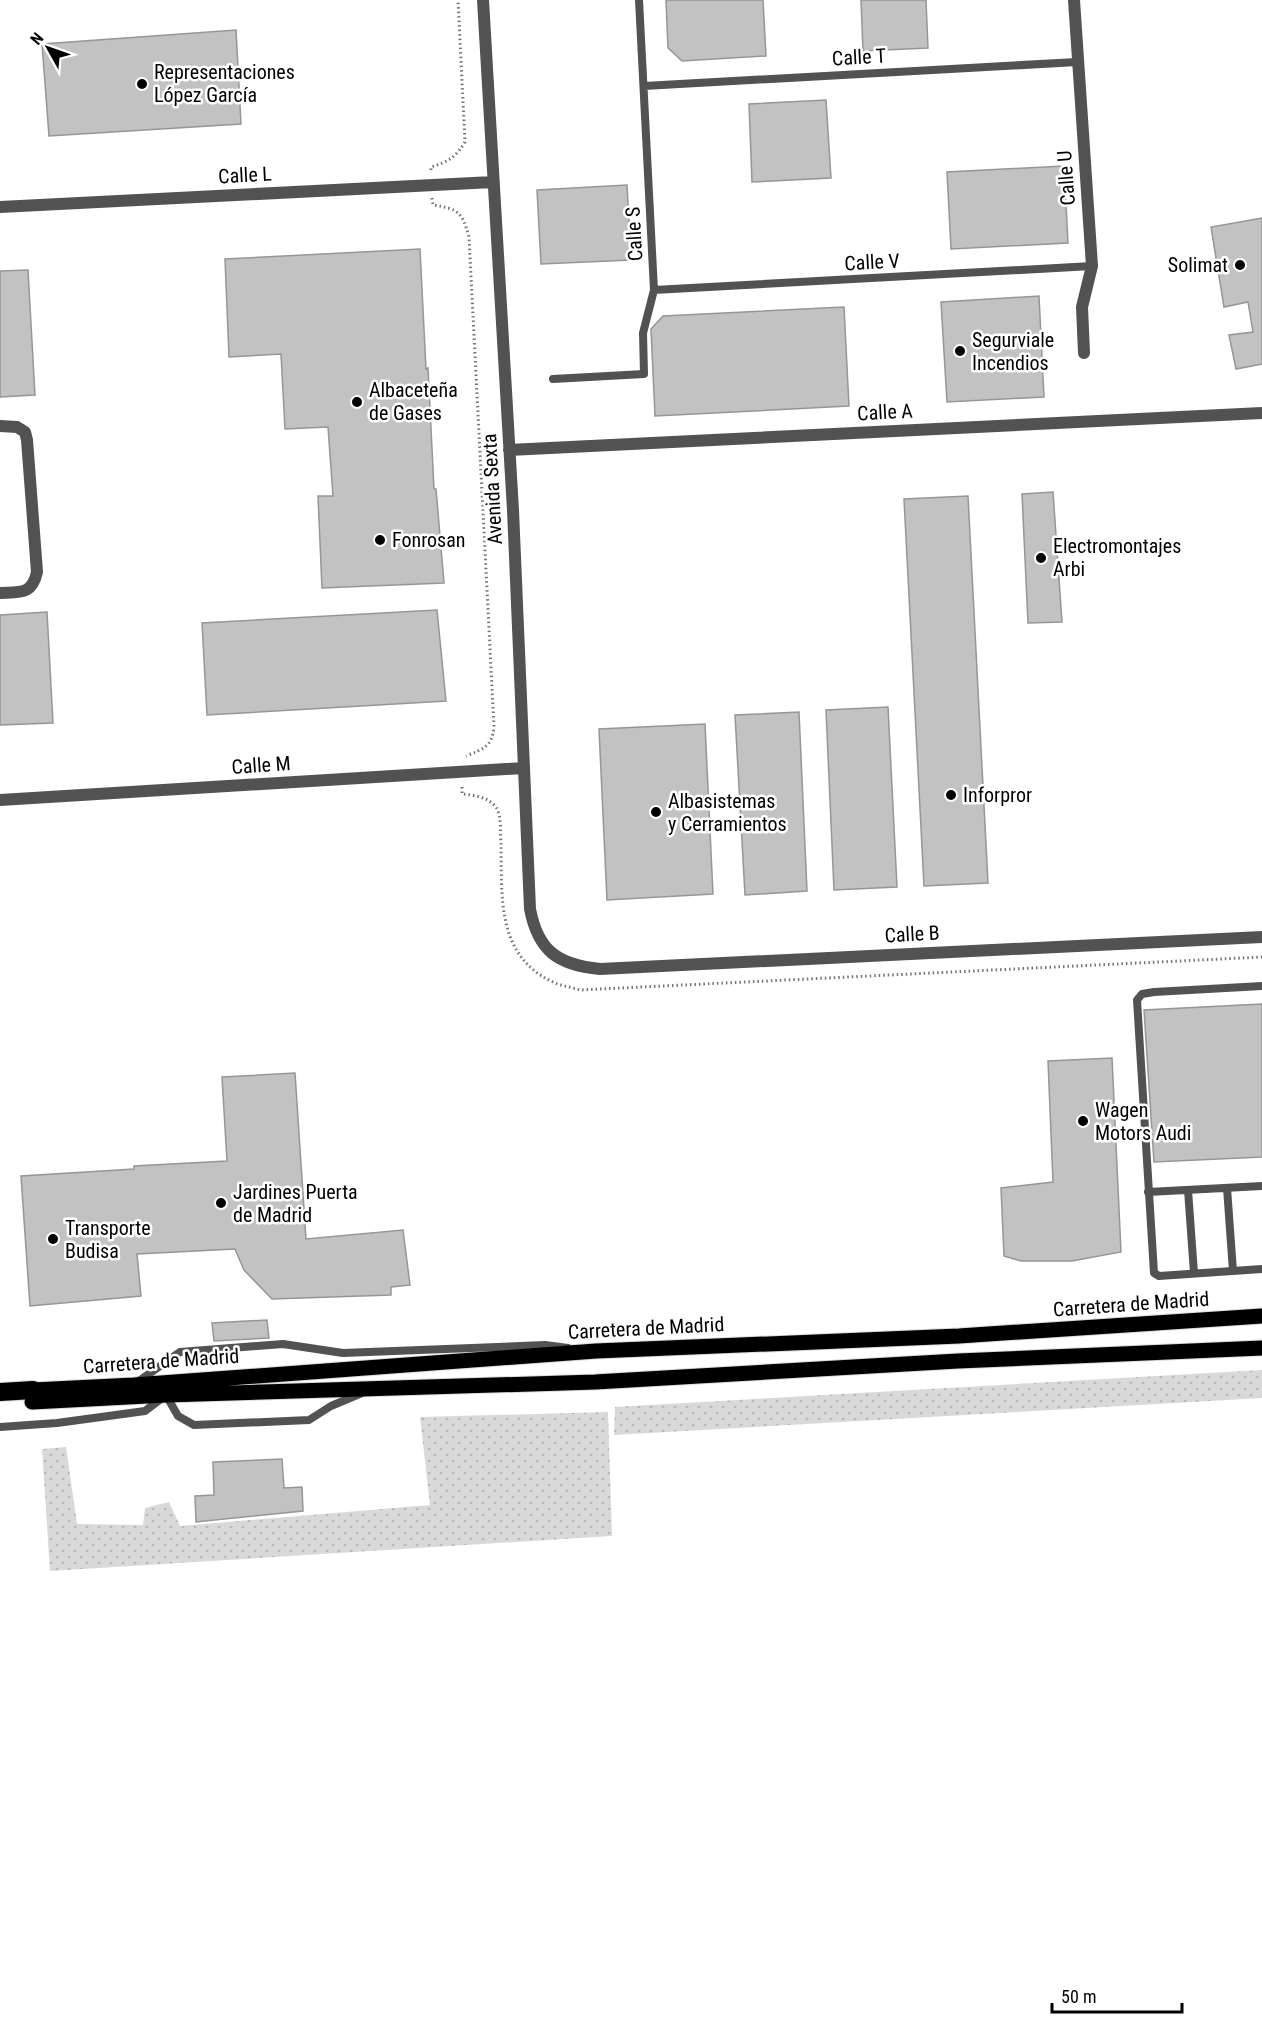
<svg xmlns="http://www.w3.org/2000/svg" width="1262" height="2033" font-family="'Roboto Condensed',sans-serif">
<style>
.grass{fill:url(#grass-dots)}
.building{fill:#c2c2c2;stroke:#969696;stroke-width:1.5}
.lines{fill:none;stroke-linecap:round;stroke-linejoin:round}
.primary-casing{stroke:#dbdbdb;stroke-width:17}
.motorway-casing{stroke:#dbdbdb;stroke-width:20}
.path{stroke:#747474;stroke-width:3;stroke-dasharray:1.5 3;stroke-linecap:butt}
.service{stroke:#525252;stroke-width:8}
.minor{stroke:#525252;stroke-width:12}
.primary{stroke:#000;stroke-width:15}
.motorway{stroke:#000;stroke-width:18}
.poi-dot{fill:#000;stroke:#fff;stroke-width:2}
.labels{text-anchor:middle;stroke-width:5;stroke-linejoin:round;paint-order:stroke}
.street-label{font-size:20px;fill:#000;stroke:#fff}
.poi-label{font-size:20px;fill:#000;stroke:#fff;text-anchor:start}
</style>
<defs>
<pattern id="grass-dots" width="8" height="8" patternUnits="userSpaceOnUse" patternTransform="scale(1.5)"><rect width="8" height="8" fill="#d9d9d9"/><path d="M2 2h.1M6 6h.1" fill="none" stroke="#b8b8b8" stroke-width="1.8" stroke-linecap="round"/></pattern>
</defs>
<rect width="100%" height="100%" fill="#fff"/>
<!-- grass -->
<path class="grass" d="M1262,1370v28l-648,37 1,-28z
M608,1412l4,124 -562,35 -8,-122 24,-2 11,77 66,1 2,-17 24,-6 11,24 250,-21 -10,-88z"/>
<!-- building -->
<path class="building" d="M666,0h97l3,56 -84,5 -14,-13z
M861,0h65l2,48 -65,3z
M236,30l5,94 -192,12 -7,-92z
M826,100l5,78 -79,4 -3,-78z
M1064,166l4,77 -117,6 -4,-77z
M627,185l4,75 -90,4 -4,-74z
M1262,218v146l-26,5 -7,-34 24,-3 -5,-30 -24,5 -13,-80z
M420,249l6,120 2,-1 6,121h2l8,94 -122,5 -4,-92h15l-5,-69 -43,2 -4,-75 -52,3 -4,-98z
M28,270l7,125 -35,2v-126z
M1039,296l5,101 -97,5 -6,-100z
M844,307l5,99 -194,10 -4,-87 12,-13z
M1053,492l9,130 -34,1 -6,-129z
M968,496l20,387 -64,3 -20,-387z
M437,610l9,91 -239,14 -5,-92z
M47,612l6,111 -53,2v-110z
M888,707l9,180 -63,3 -8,-180z
M799,712l8,179 -62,4 -10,-180z
M705,724l8,170 -106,6 -8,-171z
M1262,1004v153l-108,5 -10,-152z
M1112,1058l9,194 -49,9h-51l-17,-5 -3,-68 52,-6 -5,-121z
M295,1073l11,166 97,-9 7,55 -19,2v8l-119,4 -28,-29 -9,-21 -98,5 4,42 -111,10 -9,-130 113,-7v-3l93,-5 -5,-84z
M267,1320l2,18 -55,3 -2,-18z
M282,1459l2,29 18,-1 1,24 -107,11 -1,-26 19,-1 -1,-33z"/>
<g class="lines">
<!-- primary casing -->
<g class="primary-casing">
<path id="primary" d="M33,1390l101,-5 462,-34 363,-15 303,-20
M32,1402l134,-7 429,-13 363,-21 304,-13"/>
</g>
<!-- motorway casing -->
<g class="motorway-casing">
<path id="motorway" d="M0,1392l33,-2"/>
</g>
<!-- path -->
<path class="path" d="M431,170v-3c17,-5 25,-10 34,-25l-7,-142
M432,198l1,7c26,4 29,7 36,32l25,490c-2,20 -11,22 -28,29
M462,787v7c12,1 26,3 34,13 6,9 4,26 5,37 1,52 -5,112 52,138 8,4 18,5 27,8l682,-33"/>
<!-- service -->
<path class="service" d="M644,86l433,-24
M654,290l438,-24
M553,379l91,-5 -1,-41 11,-43 -15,-290
M1262,986l-108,6 -12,2 -5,6 17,273 5,3 103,-7
M1227,1188l6,83
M1188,1190l6,83
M1148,1192l114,-6
M136,1383l44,-31 103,-8 60,9 202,-8 23,3
M0,1427l57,-4 88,-12 21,-16 12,21 16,9 115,-5 22,-14 31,-13"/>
<!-- minor -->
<path class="minor" d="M483,0l30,510 17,399c8,42 28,56 70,60l662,-32
M1074,0l18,266 -10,41 2,46
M0,207l493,-25
M0,426l17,1 8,5 2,8 10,132c-5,23 -17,20 -37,21
M509,450l753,-37
M0,800l523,-32"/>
<!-- primary -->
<use href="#primary" class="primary"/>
<!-- motorway -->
<use href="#motorway" class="motorway"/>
</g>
<!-- markers -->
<g class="poi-dot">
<circle cx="142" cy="84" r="6"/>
<circle cx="1240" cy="265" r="6"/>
<circle cx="960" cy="351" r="6"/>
<circle cx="357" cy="402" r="6"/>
<circle cx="380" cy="540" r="6"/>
<circle cx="1041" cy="558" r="6"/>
<circle cx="951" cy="795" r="6"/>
<circle cx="656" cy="812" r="6"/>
<circle cx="1083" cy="1121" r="6"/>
<circle cx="221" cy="1203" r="6"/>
<circle cx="53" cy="1239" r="6"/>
</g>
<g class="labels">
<!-- street labels -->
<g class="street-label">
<text transform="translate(859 57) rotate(-3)" y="7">Calle T</text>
<text transform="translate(245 175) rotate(-3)" y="7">Calle L</text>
<text transform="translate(1066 178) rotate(-94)" y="7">Calle U</text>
<text transform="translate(634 234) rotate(-93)" y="7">Calle S</text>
<text transform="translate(872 262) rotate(-3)" y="7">Calle V</text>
<text transform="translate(885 412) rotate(-3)" y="7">Calle A</text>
<text transform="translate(492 489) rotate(-93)" y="7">Avenida Sexta</text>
<text transform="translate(261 765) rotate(-4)" y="7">Calle M</text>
<text transform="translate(912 934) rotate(-3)" y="7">Calle B</text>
<text transform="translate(1131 1304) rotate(-4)" y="7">Carretera de Madrid</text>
<text transform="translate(646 1328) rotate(-3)" y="7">Carretera de Madrid</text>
<text transform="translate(161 1361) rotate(-4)" y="7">Carretera de Madrid</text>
</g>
<!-- poi labels -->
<g class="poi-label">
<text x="154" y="79">Representaciones<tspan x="154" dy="23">López García</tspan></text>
<text x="1228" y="272" text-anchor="end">Solimat</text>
<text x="972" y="347">Segurviale<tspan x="972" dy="23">Incendios</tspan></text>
<text x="369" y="397">Albaceteña<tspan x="369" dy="23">de Gases</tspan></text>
<text x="392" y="547">Fonrosan</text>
<text x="1053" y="553">Electromontajes<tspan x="1053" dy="23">Arbi</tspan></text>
<text x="963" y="802">Inforpror</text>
<text x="668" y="808">Albasistemas<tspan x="668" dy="23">y Cerramientos</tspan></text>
<text x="1095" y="1117">Wagen<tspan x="1095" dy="23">Motors Audi</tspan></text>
<text x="233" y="1199">Jardines Puerta<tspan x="233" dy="23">de Madrid</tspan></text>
<text x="65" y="1235">Transporte<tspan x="65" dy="23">Budisa</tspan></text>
</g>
</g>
<!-- north arrow -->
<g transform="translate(48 48) rotate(310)" stroke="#ffffff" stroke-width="4.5" paint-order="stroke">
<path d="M0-4.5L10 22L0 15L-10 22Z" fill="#000000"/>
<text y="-9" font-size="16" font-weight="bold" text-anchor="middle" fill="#000000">N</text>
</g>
<!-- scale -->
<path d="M1052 2003v9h130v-9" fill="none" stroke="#000000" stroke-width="3"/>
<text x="1061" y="2003" font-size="18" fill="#000000" stroke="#ffffff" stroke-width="4.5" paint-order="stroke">50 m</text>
</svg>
